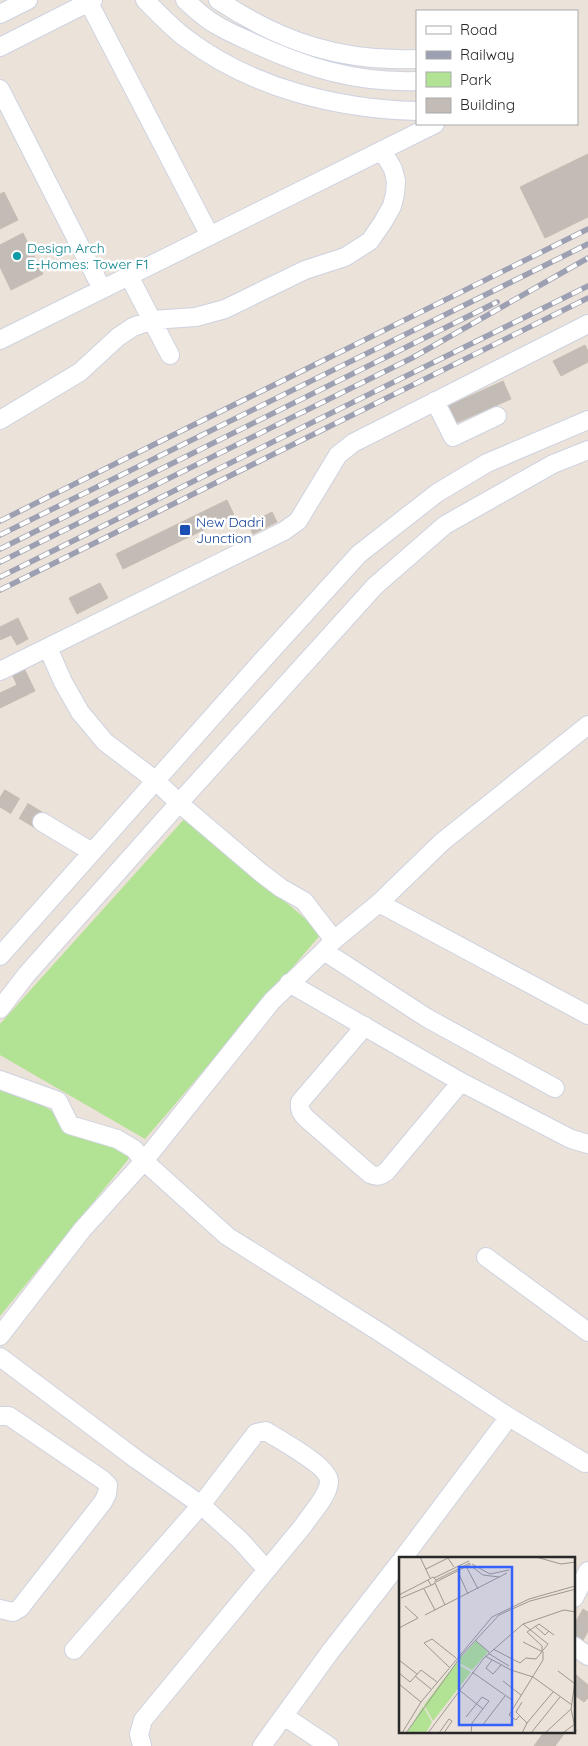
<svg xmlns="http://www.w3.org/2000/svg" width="588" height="1746" font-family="Quicksand,sans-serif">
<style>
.green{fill:#b2e294}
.building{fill:#c3bcb6;stroke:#c6beb3}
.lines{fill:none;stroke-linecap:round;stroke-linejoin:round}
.minor-tunnel{stroke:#c4bdb6;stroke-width:18;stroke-dasharray:18 9;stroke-linecap:butt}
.minor-casing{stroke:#ced2e1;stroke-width:20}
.minor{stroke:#fff;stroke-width:18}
.rail-casing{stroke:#9ca0b2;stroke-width:5.5}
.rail{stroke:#fff;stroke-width:4;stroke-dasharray:11;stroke-linecap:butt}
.culture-dot{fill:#0f9aa8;stroke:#fff;stroke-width:2}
.transit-dot{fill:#1a4fb4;stroke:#fff;stroke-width:2}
.labels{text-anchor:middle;stroke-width:5;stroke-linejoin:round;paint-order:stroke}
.culture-label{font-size:14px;fill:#0d838f;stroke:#fff;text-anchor:start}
.transit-label{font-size:14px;fill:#164399;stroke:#fff;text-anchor:start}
.inset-road{fill:none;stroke:#9d9892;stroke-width:1}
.view{fill:#3562fb;fill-opacity:0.15;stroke:#3562fb;stroke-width:2.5}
.inset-edge{fill:none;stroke:#282828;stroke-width:2.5}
</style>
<rect width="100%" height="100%" fill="#ebe2d9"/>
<!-- green -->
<path class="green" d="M186,817l136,116 -177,206 -145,-84v-31z
M0,1081l131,75 -131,160z"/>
<!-- building -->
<path class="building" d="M588,154v63l-43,21 -25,-51z
M4,192l14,28 -18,9v-35z
M23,233l20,41 -32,16 -11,-23v-22z
M585,345l3,6v11l-27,14 -8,-15z
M503,381l8,18 -55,24 -8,-17z
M227,500l7,15 -111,54 -7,-15z
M272,512l5,10 -24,12 -5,-10z
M100,583l8,15 -31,16 -8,-16z
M18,618l10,21 -11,6 -6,-10 -11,5v-13z
M24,668l11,23 -35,17v-15l17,-8 -5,-11z
M583,1609l5,3v19l-6,11 -8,-5v-12z
M575,1674l13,11v13l-4,4 -10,-7z
M544,1732h18l2,2 -9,12h-21z"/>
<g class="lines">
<!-- minor-tunnel -->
<path class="minor-tunnel" d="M0,797l42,25"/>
<!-- minor casing -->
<g class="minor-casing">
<path id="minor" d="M145,0c13,13 27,28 42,39 65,49 150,70 230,72
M185,0c9,8 19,18 30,24 11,7 23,12 34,17 55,26 106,42 168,40
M218,0c63,42 123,62 199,59
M89,3l121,233
M0,14l28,-14
M0,47l93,-47
M0,89l102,200
M129,276l41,79
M0,340l435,-216
M435,401l18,36 44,-21
M0,420l80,-48 38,-35 15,-10 19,-7 44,-3 29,-8 80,-39 40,-13 25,-16 13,-19 9,-16 3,-12 1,-13 -3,-12 -11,-19
M48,648l15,34 17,30 25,30 50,38 24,23 81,69 21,16 23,13 30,39
M0,671l284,-140 14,-10 40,-66 15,-12 235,-119
M42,822l50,30
M379,903l209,112
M324,951l103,67 128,70
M0,956l261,-294 98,-108 78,-61 50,-30 101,-43
M289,983l172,99 110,57 17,5
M0,1009l27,-35 152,-171 196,-217 70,-61 108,-61 35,-14
M365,1026l-65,76c-1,8 1,11 7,17l63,55c7,3 10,2 16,-2l75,-90
M0,1080l58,21 12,24 47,14 17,10 10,12 83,75 154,97 128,84 76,46
M486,1257l102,75
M0,1336l82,-106 62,-69 128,-160 52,-50 10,-11 45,-37 63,-61 146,-117
M0,1357l136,102 65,46 39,35 26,29
M0,1416h9l94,64 5,5 -1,9 -4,8 -83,106 -7,4 -13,-3
M403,1558l106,-141
M574,1598l14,-27
M574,1646l14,10
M74,1650l127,-145 55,-72 10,-2c13,9 64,35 63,51 -1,15 -18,31 -26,44l-160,194 -4,14 3,12
M284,1716l45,30
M262,1746l68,-94 70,-90"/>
</g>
<!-- minor -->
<use href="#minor" class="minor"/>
<!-- rail casing -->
<g class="rail-casing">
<path id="rail" d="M0,521l588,-292
M0,535l588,-291
M0,549l497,-247
M0,562l412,-204 176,-100
M0,577l588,-291
M0,590l588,-292"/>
</g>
<!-- rail -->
<use href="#rail" class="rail"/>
</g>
<!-- markers -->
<circle class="culture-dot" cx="17" cy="256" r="5"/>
<rect class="transit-dot" x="179" y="524" width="12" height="12" rx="2.5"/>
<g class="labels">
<!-- culture labels -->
<g class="culture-label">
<text x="27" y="253">Design Arch<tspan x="27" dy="16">E-Homes: Tower F1</tspan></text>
</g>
<!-- transit labels -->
<g class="transit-label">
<text x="196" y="527">New Dadri<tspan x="196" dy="16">Junction</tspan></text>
</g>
</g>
<!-- overview -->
<g transform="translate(399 1557)">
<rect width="176" height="176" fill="#ebe2d9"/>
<path d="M77,84l12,11 -16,18 -15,-8zM57,106l15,9 -38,49 -9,-16zM24,149l9,16 -6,11h-19z" fill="#b2e294"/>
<path class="inset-road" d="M21,0l10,21M137,0l25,7 15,-2M73,7l18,10 19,-4M72,9l12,9 16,2M68,11l11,21M27,12l22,-11 6,9M59,15l10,22M35,21l35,-17M37,23l34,-17M37,25l35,-18M36,26l10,22M25,32l11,21M0,38l29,-15M2,41l33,-14 2,-4 -3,-3 -5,3 3,5M26,58l82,-42M136,69l10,9 4,-4M0,71l19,-10 -13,-12M76,83l14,12M94,92l27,14 6,-5 10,1 12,-15 -25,-20M143,94v-5l-15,-14 12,-8 15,11M89,96l21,13M86,99l26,14 22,7 39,28M0,103l18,14M93,103l-6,8 7,6 8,-9M50,110l-25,-24 8,-4 24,19M159,114l16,12M73,115l40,28M0,116l11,9 11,-12 16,12M177,118l-5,34 5,22M16,119l16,13M104,124l18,14M0,127l22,18M59,132l25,20M123,145l-6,10 11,11 -5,10M121,158l-4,5 -7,-5 34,-55v-8l-20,-10M67,160l16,-20 7,4 -17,22 -1,10M128,166l26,-31M83,169l23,-30M3,176l19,-31 71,-85 37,-18 46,-13M7,176l56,-78 37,-40 31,-14 46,-12M29,176l56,-75 39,-34 41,-14 12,2M40,176l10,-14 3,2 -8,12M132,176l29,-36M146,176l26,-24M164,176l13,-10"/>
<path class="view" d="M60,10h53v158h-53z"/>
<rect width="176" height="176" class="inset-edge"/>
</g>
<!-- legend -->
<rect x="416" y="10" width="162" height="115" fill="#ffffff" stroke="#a9a9a9"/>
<rect x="426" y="26" width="25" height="8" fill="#ffffff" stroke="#a9a9a9"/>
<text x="460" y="35" font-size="15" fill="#282828">Road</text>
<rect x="426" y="51" width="25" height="8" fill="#9ca0b2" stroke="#a9a9a9"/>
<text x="460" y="60" font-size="15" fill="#282828">Railway</text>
<rect x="426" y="72" width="25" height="15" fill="#b2e294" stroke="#a9a9a9"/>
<text x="460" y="85" font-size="15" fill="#282828">Park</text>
<rect x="426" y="98" width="25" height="15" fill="#c3bcb6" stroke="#a9a9a9"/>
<text x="460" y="110" font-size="15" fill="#282828">Building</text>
</svg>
